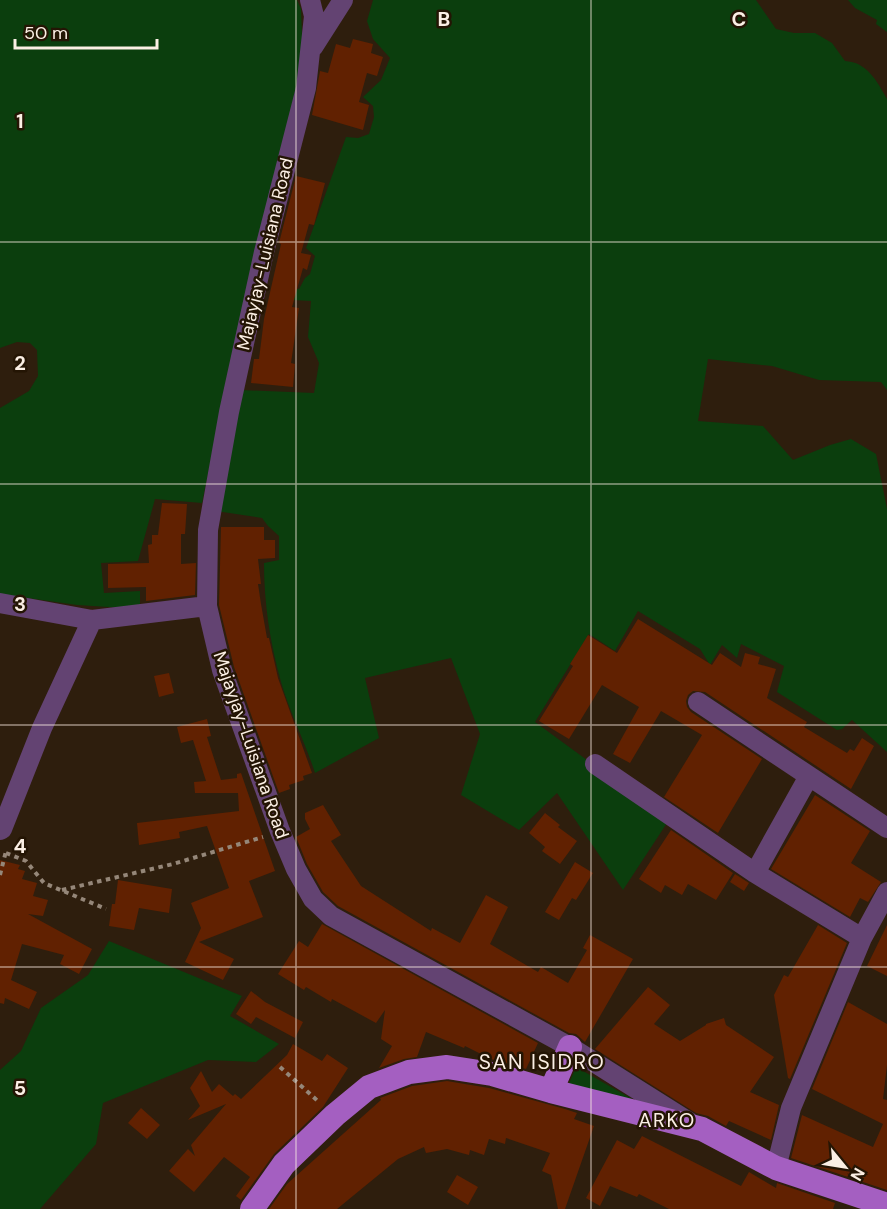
<svg xmlns="http://www.w3.org/2000/svg" width="887" height="1209" font-family="'DM Sans',sans-serif">
<style>
.green{fill:#0b3e0d}
.building{fill:#612101}
.lines{fill:none;stroke-linecap:round;stroke-linejoin:round}
.path{stroke:#958779;stroke-width:4;stroke-dasharray:4.5 4.5;stroke-linecap:butt}
.minor{stroke:#634372;stroke-width:20}
.major{stroke:#a45fc1;stroke-width:24}
.grid{fill:none;stroke:#fbefe4;stroke-width:1.5;stroke-opacity:0.55}
.labels{text-anchor:middle;stroke-width:5;stroke-linejoin:round;paint-order:stroke}
.street-label{font-size:18px;fill:#fbefe4;stroke:#241504}
.neighbourhood-label{font-size:20px;letter-spacing:1.5px;fill:#fbefe4;stroke:#241504}
.quarter-label{font-size:21px;letter-spacing:1.5px;fill:#fbefe4;stroke:#241504}
.grid-label{font-size:20px;text-anchor:middle;font-weight:bold;fill:#fbefe4;stroke:#241504;stroke-width:5;stroke-linejoin:round;paint-order:stroke}
</style>
<rect width="100%" height="100%" fill="#2e1e0d"/>
<!-- green -->
<path class="green" d="M0,0h297l4,9 2,54 -65,266 -36,174 -47,-4 -17,62 -37,2 3,30 36,-2v18l-63,-4 -77,-11v-186l29,-17 9,-15 -1,-26 -7,-7 -13,-1 -17,6z
M373,0h383l20,29 18,4h21l17,10 13,18c22,1 32,20 42,38v291l-6,-8 -62,-2 -47,-14 -64,-7 -10,62 65,5 30,34 37,-15 21,-6 25,15 11,55v243l-35,-32 -10,9 -5,1 -60,-38 7,-26 -43,-22 -4,14 -15,-13 -12,20 -10,-16 -62,-38 -23,40 -26,-17 -54,88 134,98 -46,70 -66,-97 -38,37 -58,-35 19,-61 -29,-76 -86,20 14,60 -64,35c-10,-31 -25,-60 -34,-91 -11,-39 -17,-79 -17,-119l15,-3v-24l-11,-10 -6,-8 -46,-7 24,-121 74,3 5,-30 -11,-26 3,-36 -18,-1 1,-11h5l6,-11 5,-4 5,-18 -9,-8 40,-111 12,1 11,-4 5,-17 -1,-11 -10,-9 18,-17 9,-22 -17,-19 -6,-18z
M848,0h39v32l-11,-8 1,-4 -22,-12z
M109,941l133,55 -12,20 49,28 -23,18 -48,-2 -105,43 -7,41 -56,65h-40v-139l21,-19 20,-43 47,-33z
M576,1067l81,46 -90,-25z"/>
<!-- building -->
<path class="building" d="M353,39l20,5 -2,9 12,4 -6,19 -10,-3 -8,29 10,3 -6,25 -51,-15 8,-44 8,2 8,-29 14,4z
M296,176l29,7 -11,42 -5,-1 -8,29 10,2 -4,15 -4,-2 -11,39 7,1 -8,55 4,1 -2,23 -42,-4 3,-24h5l5,-40 17,-75 -2,-1z
M162,503l25,1 -2,30h-4v30l15,-1 -1,32 -49,6v-14l-38,1v-24l41,-1 -1,-18 4,-1v-9h6z
M221,527h43v13h11v18l-17,1 3,25h-3l3,20 6,34h2l9,40 34,95 -9,3 1,4 -15,5 1,4 -11,4 -45,-126 -15,-62z
M638,619l74,46 8,-12 21,14 4,-14 15,4 -2,7 18,5 -9,29 40,24 -3,5 43,26 3,-4 4,2 8,-13 12,8 -23,43 -146,-97 -12,-1 -5,4 -2,6 1,6 4,5 71,47 -44,74 -54,-36 38,-62 -41,-24 -31,52 -17,-9 26,-47 -37,-22 -33,54 -30,-18 34,-55 -3,-2 18,-29 29,18z
M169,673l5,20 -15,4 -5,-21z
M207,719l4,17 -4,1 14,43 16,-2v-4l4,-1 34,98 -26,10 14,36 -64,25 35,17 -11,21 -38,-18 16,-34 -10,-25 38,-15 -22,-62 -28,6 1,6 -41,7 -2,-22 102,-12 -1,-18h-43l-1,-11 12,-1 -13,-41 -12,3 -4,-16z
M815,795l55,36 -19,32 30,19 -13,20 -8,-4 -10,19 -79,-48z
M323,805l18,30 -10,6 30,45 70,45 1,-3 28,15 26,-48 22,12 -18,37 48,28 3,-5 27,16 19,-33 -4,-2 7,-13 43,24 -48,83 -9,-8 -7,-1 -231,-127 -15,-14 -16,-28 -11,-27 14,-8 -5,-10v-6z
M545,813l15,12 -2,2 19,14 -17,23 -18,-13 3,-4 -16,-14z
M671,830l62,43 -17,27 -28,-16 -6,11 -17,-10 -4,8 -22,-14z
M0,860l20,5 -2,4 7,2 -3,8 15,4 -4,13 15,4 -5,16 -15,-2 64,35 -13,25 -19,-10 4,-9 -42,-11 -11,36 26,12 -8,17 -24,-11 -1,6 -4,-1z
M575,862l18,11 -17,27 -4,-2 -13,22 -14,-8z
M735,874l14,9 -5,8 -14,-9z
M118,880l54,9 -3,24 -30,-5 -5,22 -25,-4 3,-22h3z
M322,924l216,119 -12,26 -35,-10 -26,-13 -1,2 -38,-16 -9,25 -13,2 -25,9 13,-22 -11,-7 4,-29 -9,13 -44,-24 -1,3 -25,-15 -2,3 -26,-16 21,-33 9,6z
M818,925l29,18 -57,136 -2,-1 -14,-83 10,-20 4,2z
M887,925v51l-20,-10z
M648,987l22,18 -16,19 26,17 26,-16v-1l18,-6 2,7 48,32 -24,35 29,13 -8,35 -42,-19 -3,5 -18,-10 -12,-3 -101,-64z
M251,991l14,11 38,20 -8,16 -39,-21 -5,7 -15,-10z
M848,1002l39,22v41l-4,34 4,1v90l-96,-32 11,-43 71,32 10,-23 -71,-35z
M293,1044l29,17 5,-7 21,14 -25,39 -49,47 -33,46 -5,-4 14,-19 -26,-20 -30,35 -25,-21 19,-22 7,7 -4,-11 35,-41 -38,16 12,-14 -10,-18 11,-17 11,21 7,-8 14,12 2,-2 6,5 46,-44z
M447,1081l42,7 76,21 12,4 -3,6 20,7 -29,83h-7l-7,-34 -9,-4 8,-18 -44,-15 -1,6 -16,-5 -5,16 -14,-5 -1,5 -22,-6 -21,4 -2,-6 -26,12 -61,50h-68l18,-25 94,-84 -1,-2 32,-12z
M141,1108l19,17 -13,14 -19,-16z
M642,1136l99,50 8,-14 27,16 1,-5 58,20 -2,6h-164l-30,-15 -2,3 -27,-11 -10,20 -14,-8 31,-58 17,9z
M457,1175l21,12 -10,18 -21,-13z"/>
<g class="lines">
<!-- path -->
<path class="path" d="M6,853l20,8 18,22 62,26
M0,875l6,-24
M62,890l111,-26 90,-27
M280,1067l40,36"/>
<!-- minor -->
<path class="minor" d="M310,0l4,16 -8,72 -42,164 -35,160 -21,118 -1,76 15,64 58,161 16,38 17,30 18,17 239,131 119,75
M313,47l30,-47
M0,603l92,17 115,-14
M698,702l189,126
M595,764l160,109 107,65
M0,830l2,-1 40,-101 50,-108
M755,873l54,-97
M776,1168l15,-60 71,-170 25,-46"/>
<!-- major -->
<path class="major" d="M551,1091l19,-44
M252,1209l32,-45 51,-49 34,-28 40,-15 38,-5 45,7 59,17 151,38 74,39 111,37"/>
</g>
<!-- grid -->
<path class="grid" d="M296,0v1209M591,0v1209M0,242h887M0,484h887M0,725h887M0,967h887"/>
<g class="labels">
<!-- street labels -->
<g class="street-label">
<text transform="translate(265 254) rotate(-77)" y="6">Majayjay-Luisiana Road</text>
<text transform="translate(251 745) rotate(71)" y="6">Majayjay-Luisiana Road</text>
</g>
<!-- neighbourhood labels -->
<g class="neighbourhood-label">
<text x="667" y="1127">ARKO</text>
</g>
<!-- quarter labels -->
<g class="quarter-label">
<text x="542" y="1069">SAN ISIDRO</text>
</g>
</g>
<g class="grid-label">
<text x="444" y="26">B</text>
<text x="739" y="26">C</text>
<text x="20" y="128">1</text>
<text x="20" y="370">2</text>
<text x="20" y="611">3</text>
<text x="20" y="853">4</text>
<text x="20" y="1095">5</text>
</g>
<!-- north arrow -->
<g transform="translate(845 1167) rotate(120)" stroke="#241504" stroke-width="4.5" paint-order="stroke">
<path d="M0-4.5L10 22L0 15L-10 22Z" fill="#fbefe4"/>
<text y="-9" font-size="16" font-weight="bold" text-anchor="middle" fill="#fbefe4">N</text>
</g>
<!-- scale -->
<path d="M15 39v9h142v-9" fill="none" stroke="#fbefe4" stroke-width="3"/>
<text x="24" y="39" font-size="18" fill="#fbefe4" stroke="#241504" stroke-width="4.5" paint-order="stroke">50 m</text>
</svg>
